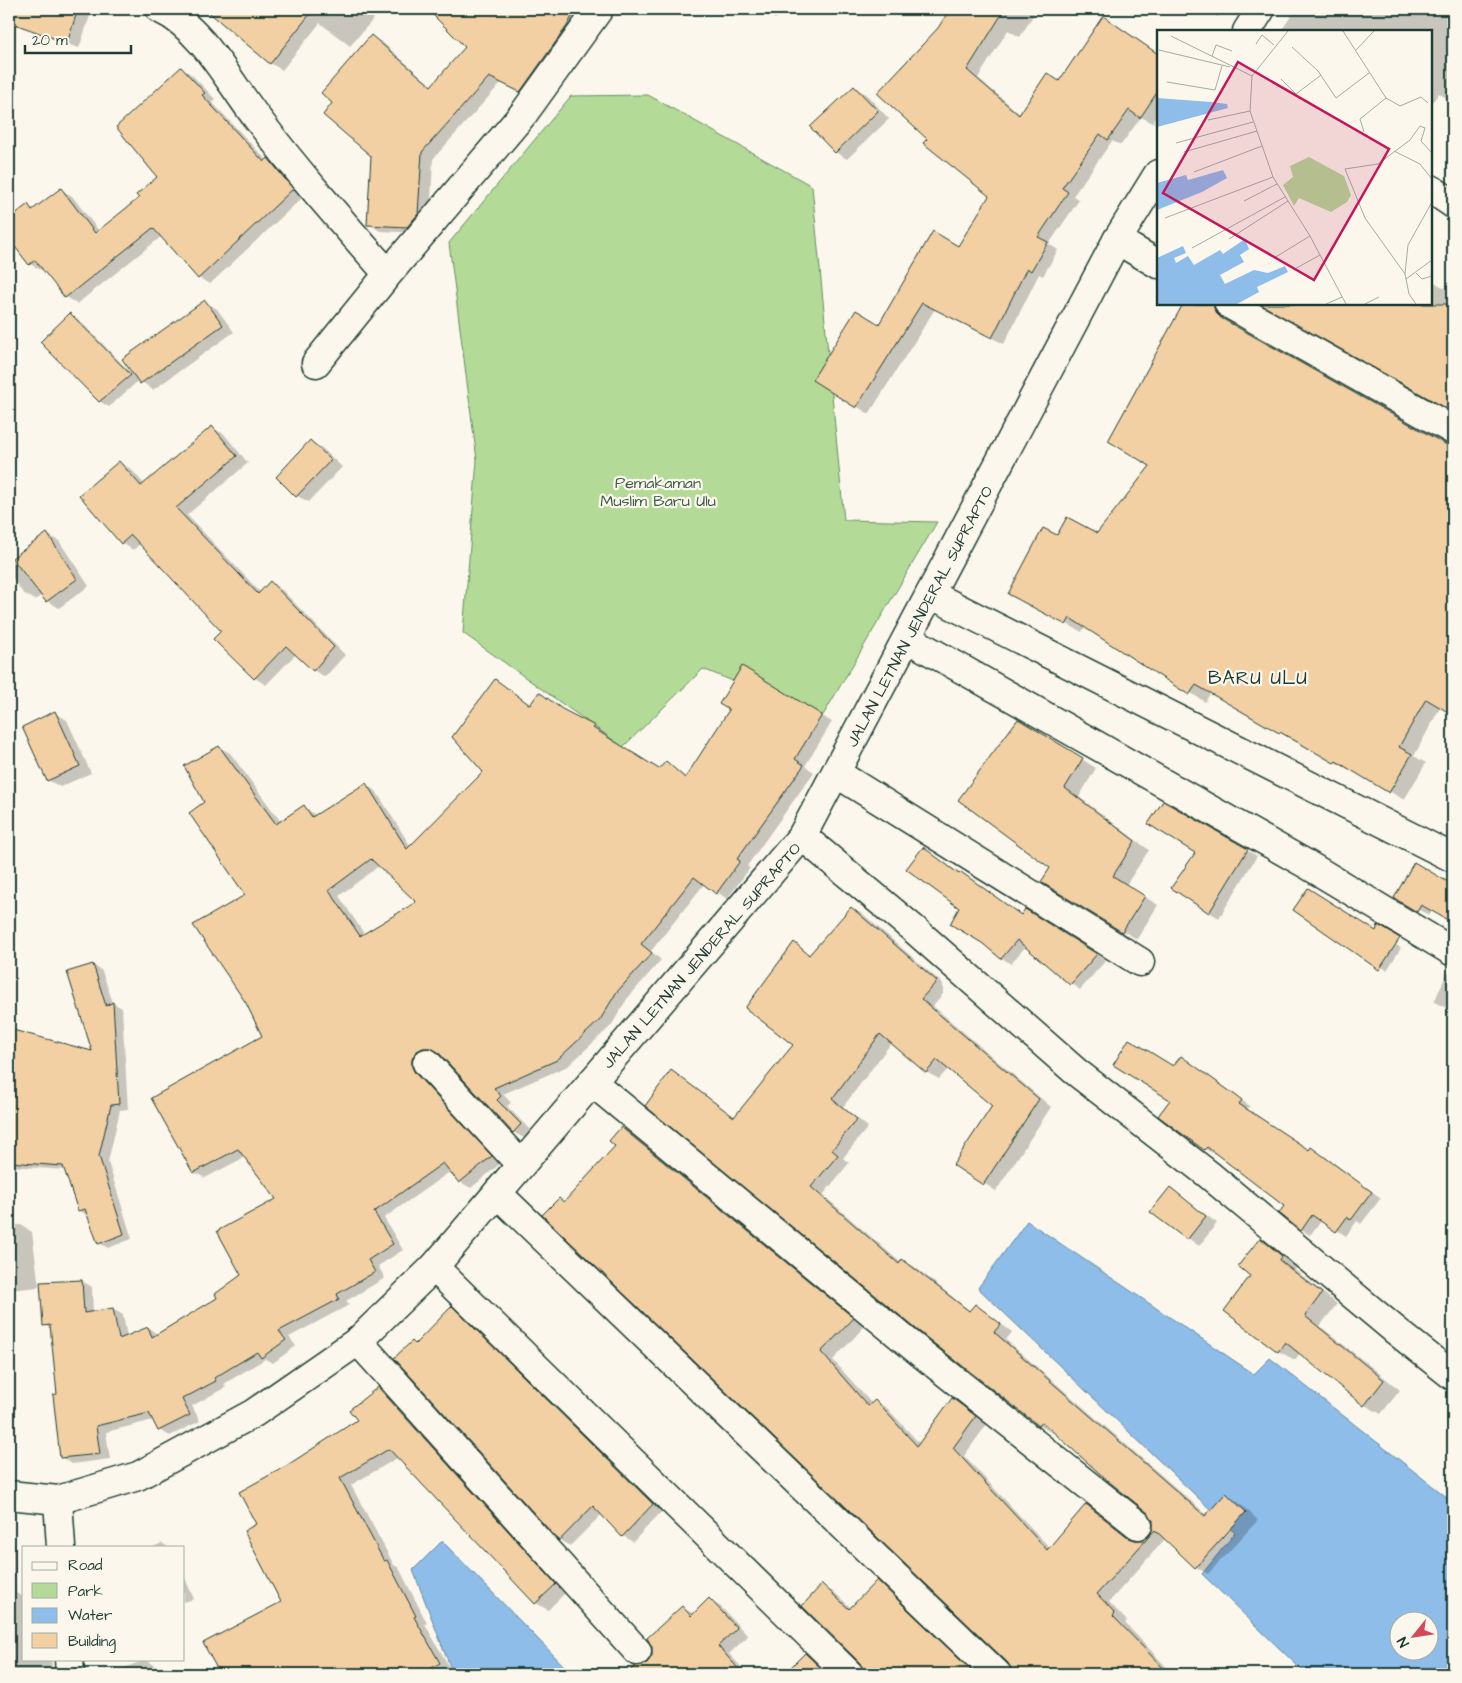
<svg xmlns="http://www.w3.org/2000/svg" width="1462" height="1683" font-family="'Architects Daughter',sans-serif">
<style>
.green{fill:#b3db97;stroke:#698c66}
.water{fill:#8ebde9;stroke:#628aa1;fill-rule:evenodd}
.shadow{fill:#0003;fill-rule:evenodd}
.building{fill:#f2d0a3;stroke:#1f3d34;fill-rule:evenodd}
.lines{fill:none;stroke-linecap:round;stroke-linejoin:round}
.minor-casing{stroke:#1f3d34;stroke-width:31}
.major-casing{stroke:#1f3d34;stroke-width:31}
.minor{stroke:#fbf7ec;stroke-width:28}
.major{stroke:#fbf7ec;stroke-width:28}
.labels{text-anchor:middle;stroke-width:4.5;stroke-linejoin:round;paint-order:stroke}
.park-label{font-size:16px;fill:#3d5d48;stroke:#fbf7ec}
.street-label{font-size:16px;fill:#1f3d34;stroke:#fbf7ec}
.quarter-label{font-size:19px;letter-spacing:1px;fill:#1f3d34;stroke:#fbf7ec}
.inset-road{fill:none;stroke:#a3ada2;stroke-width:1}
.view{fill:#c2185b;fill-opacity:0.15;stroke:#c2185b;stroke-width:2.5}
.inset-edge{fill:none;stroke:#1f3d34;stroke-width:2.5}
</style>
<rect width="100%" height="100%" fill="#fbf7ec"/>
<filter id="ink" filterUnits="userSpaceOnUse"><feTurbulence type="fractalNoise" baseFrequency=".02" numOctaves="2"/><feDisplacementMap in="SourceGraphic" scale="10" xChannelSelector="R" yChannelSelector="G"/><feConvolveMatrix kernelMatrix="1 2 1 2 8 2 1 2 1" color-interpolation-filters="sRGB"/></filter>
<g filter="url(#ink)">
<!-- green -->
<path class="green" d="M648,95l164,91 32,334 93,2 -115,195 -119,-48 -80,78 -160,-114 14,-173 -28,-217 122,-147z"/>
<!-- water -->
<path class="water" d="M1027,1221l227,153 16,-16 183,144v172h-147l-104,-100 33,-41 -257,-245zM1400,1620h30v30h-30z
M442,1541l130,133h-119l-40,-104z"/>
<!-- shadow -->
<path class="shadow" d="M40,9l52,1 -13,38 -35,-12 -12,-7z
M208,9h174l-32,37 -30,-23 -38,47 -12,-7z
M428,9h98l3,3 3,-3h66l-66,89 -31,-15 -68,76 -3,61 -11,13 -39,-2 -11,-7 3,-69 -38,-52 37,-66 12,6 49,43 35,-39z
M761,9h6v2l3,-2h19l-14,10z
M951,9h86l-17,28 -12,-7 -30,48 43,37 39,-33 55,-58 43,30v61l-5,8 -12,-6 -20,28 -9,-4 -39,55 6,4 -30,44 9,6 -15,26 -4,-2 -35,70 -69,-35 -66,105 -55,-34 65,-54 79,-79 32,-52 -62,-56 11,-111z
M1204,9h18l-4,8z
M1296,9h157v94l-14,-10 -8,11v-73h-150z
M181,68l11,7 23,24 -3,3 55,59 12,5 25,30 -94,88 -11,-6 -37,-42 -85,68 -11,-7 -23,-28 -2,1 -11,-6 -21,-27v-16l19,-15 7,4 26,-20 11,6 27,35 41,-33 19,-21z
M854,87l12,7 23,25 -42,40 -12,-7z
M1453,157v8l-4,-3z
M1158,236v9l-3,-2z
M1431,280l22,13v118l-190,-107h168z
M206,302l11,7 17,23 -81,58 -14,-10 -30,27 -10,-6 -29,-86 9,5 55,56z
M1184,304h47l-3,9 2,8 6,6 209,118 8,2v267l-12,-8 -27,50 12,7 -22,37 -53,-32 -1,2 -56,-29 -83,-49 -6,10 -120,-76 -3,6 -57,-30 32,-65 40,-2 55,-69 -42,-25z
M212,428l12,6 24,29 -61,52 74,78 9,-10 12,7 63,65 -20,22 -12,-7 -17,-16 -30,31 -11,-7 -40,-39 8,-8 -83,-87 -7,6 -11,-7 -3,-81 12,7 14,16z
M310,441l12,7 20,19 -33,35 -12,-6z
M47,534l12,7 30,45 -30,22 -12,-7 -5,-6 -7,5 -12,-7 -14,-20v-11z
M753,674l79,48 -27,44 9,6 -67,94 3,2 -23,31 -22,-16 -54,68 10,9 -34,39 -16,27 -43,40 -65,28 8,9 -4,3 24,25 -7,7 -11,-6 -72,-78 -6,-1 66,110 -30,25 -11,-6 -9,-11 -67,47 19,32 -25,16 7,12 -39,23 3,4 -60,32 7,9 -23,17 -8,-4 -41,25 2,3 -34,19 8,15 -30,15 -11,-6 -5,-10 -48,12 4,27 -38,5 -11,-7 -2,-62 -7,-65 -7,-5 37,-44 10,6 1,26 20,-4 10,6 4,22 21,-9 11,7 60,-37 23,-23 36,-76 -33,-42 -40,21 -11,-6 70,-136 -17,-141 -41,-93 13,-55 11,6 51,69 23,-15 13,9 49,-31 10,6 35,56 74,-75 11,-91 35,25 19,-6 19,14 36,19 -2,2 57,36 7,-8 20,15zM380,865l38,37 -53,33 -26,-39z
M55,713l12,7 24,53 -31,14 -12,-7z
M1032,728l64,40 -17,29 70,53 -23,35 32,20 -21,34 -14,-8 -71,-63z
M1163,802l94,54 -38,62 -10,-6 -12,-59z
M930,853l92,63h13l71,44 -26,30 -54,-44 -15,18 -9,-6 -19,-16z
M1414,864l39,22v36l-21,-12 -3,5 -24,-12z
M1308,890l93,58 -14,22 -6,-3z
M851,908l13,7 79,69v10l-10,12 118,101 -55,84 -41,-26 38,-60 -44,-37 -10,11 -13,-7 -34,-30 -49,65 25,20 -25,31 6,5 -26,32 78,68 2,-3 12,7 55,44 5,-6 37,27 -6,8 201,175 19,-20 12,7 20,18 -50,54 -12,-7 -30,-29 -57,64 18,19 -2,2 48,51h-160l-4,-12 -449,-463 5,4 52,-57 5,-18 12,7 231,191 -32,34 39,44 3,-3 12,7 33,36 32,-45 35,25 -23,32 86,92 37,-42 48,36 9,-1 7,-5 4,-9 -1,-8 -5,-7 -96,-81 -1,2 -13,-8 -106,-84 -262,-269 65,46 59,-73 -1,-101 17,11z
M93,965l9,6 11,32 9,5 6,101 -8,1 -12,52 24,77 -24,9 -9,-5 -11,-27 -9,-6 -13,-40 -57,-4v-127l2,-8 83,22z
M1447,973l6,3v35l-19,-9z
M1181,1057l69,49 -3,4 62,41 3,-3 9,6 60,44 -20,26 -4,-3 -11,15 -24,-16 -12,15 -9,-5 -15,-24 -70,-54 -2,2 -9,-5 -33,-49 1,-32z
M1170,1189l47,34 -18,23 -47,-34z
M21,1225l11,7 7,55 -30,3v-64z
M1260,1239l16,10 22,17 -3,4 42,34 -17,22 80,64 -19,24 -16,-9 -65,-52 -5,7 -17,-9 -26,-75z
M452,1308l11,6 200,196 -30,32 -10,-6 -21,-22 -32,32 -11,-6 -143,-195z
M378,1388l12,7 177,196 -19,19 -12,-7 -137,-146 -48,28 43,80 5,3 28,55 -2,1 26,46 -6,4h-124l-9,-16 -30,16h-61l-16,-30 119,-51 -66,-68 29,-57 72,-47z
M9,1540l6,4 1,49 8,4v62h27l2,15h-44z
M162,1543l6,4h-15z
M184,1576l10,23 -10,3z
M877,1582l13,7 88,85h-113v-4l-43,-84 13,7 16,15z
M709,1600l12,7 27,29 -19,18 19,20h-119l7,-7 13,-4 33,-55 12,6z
M806,1655l12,7 13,12h-45z
M145,1660l12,7 3,7h-43l-1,-3z
M776,1670l7,4h-11z"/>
<!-- building -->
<path class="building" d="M9,9h69l-11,34 -58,-21z
M205,9h109l-44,55z
M427,9h149l-9,17 -47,66 -31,-15 -67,75 -4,62 -11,13 -40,-2 4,-69 -48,-41 9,-12 -11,-10 50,-58 60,51 34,-39z
M950,9h55l-38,61 52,45 28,-42 12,8 44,-65 55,38v37l-18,27 -11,-8 -21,30 -8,-6 -38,54 6,4 -30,45 10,5 -17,29 -4,-3 -35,70 -70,-35 -66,105 -44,-28 44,-70 23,14 54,-93 25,15 31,-50 -66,-53 4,-4 -50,-46 61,-65z
M181,67l24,26 -3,2 62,67 4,-4 25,31 -95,90 -45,-51 -88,70 -30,-38 -6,5 -20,-26v-20l19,-15 4,6 29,-22 34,45 44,-35 -3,-3 21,-18 -41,-50z
M854,86l24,25 -43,42 -25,-26z
M205,300l18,25 -83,59 -18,-25z
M1183,304h30l2,8 6,6 224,126 8,2v269l-27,-16 -27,48 13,7 -23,39 -53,-32 -2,2 -54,-31 -1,1 -83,-48 -7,10 -119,-77 -4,7 -58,-31 35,-66 14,7 10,-18 30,16 53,-67 -42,-25z
M1260,304h193v108z
M70,313l61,62 -32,27 -59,-60z
M212,426l25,30 -61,52 82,86 12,-13 64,66 -21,24 -27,-25 -32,33 -41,-40 8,-8 -90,-96 -10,9 -42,-49 40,-34 22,25z
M310,440l21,20 -35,37 -20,-20z
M47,533l30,46 -31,23 -34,-44z
M742,666l80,49 -27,44 9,6 -67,94 3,2 -24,33 -22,-17 -53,67 11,9 -36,40 -16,27 -43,40 -63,28 7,8 -4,4 24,24 -8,9 -75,-81 -7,-4h-8l-6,3 -5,8v8l3,6 77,83 -33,27 -16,-20 -69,49 19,32 -25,16 7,12 -38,22 2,5 -60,32 7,9 -25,18 -4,-6 -43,26 2,3 -34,18 8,16 -32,16 -9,-18 -53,13 4,28 -40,4 -7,-63 4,-1 -7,-69 -7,1 -3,-44 42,-2 2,33 29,-5 6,31 29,-12 4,10 65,-39 -2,-4 26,-19 -24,-44 59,-32 -38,-50 -45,24 -42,-75 111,-62 -16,-33 -53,-78 52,-30 -56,-82 15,-11 -20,-36 35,-20 57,78 28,-19 8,12 54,-34 41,66 76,-77 -31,-35 43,-58 35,26 9,-13 23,17 33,17 -2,2 66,41 7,-8 19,17 44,-68 -10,-6zM371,859l45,43 -56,34 -31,-46z
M55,711l25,55 -33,15 -25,-54z
M1018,719l65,39 -18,30 70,53 -22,35 32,20 -23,36 -81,-50 9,-14 -92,-68z
M1163,801l85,48 -39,64 -38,-25 24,-35 -47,-29z
M923,847l36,27 2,-2 60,43 4,-6 72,45 -27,31 -53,-45 -16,19 -19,-16 -32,-19 9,-16 -53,-39z
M1414,862l39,23v38l-32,-18 -4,7 -23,-14z
M1308,888l68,43 2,-6 22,13 -21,32 -86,-60z
M851,907l86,74 -16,18 118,100 -56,86 -30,-20 39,-59 -55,-46 -11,13 -46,-39 -48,65 25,20 -25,31 6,5 -27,32 88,77 3,-5 67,52 6,-7 26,20 -7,8 211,184 21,-23 20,19 -51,56 -40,-38 -58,64 18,19 -2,3 56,58h-157l-4,-11 -466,-448 17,-17 5,4 51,-56 -6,-5 12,-14 233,191 -33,34 47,54 7,-6 42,46 35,-48 24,18 -23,32 94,102 39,-46 43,34 6,2h8l7,-5 3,-8v-7l-5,-7 -41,-33 -65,-58 -3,4 -107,-84 -287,-236 26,-36 63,47 59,-72 -48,-37 49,-66 15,13z
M93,964l13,42 7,-4 6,102 -8,1 -12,51 25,78 -26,10 -13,-35 -7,2 -15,-45 -54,-4v-133l83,22 -25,-79z
M1129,1039l44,27 8,-10 61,44 -3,4 70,46 2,-3 61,45 -21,28 -4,-3 -11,15 -24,-17 -11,16 -22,-18 5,-7 -77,-59 -3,3 -46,-34 12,-16 -57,-35z
M1170,1187l36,29 -19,24 -37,-28z
M1260,1238l22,18 -3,4 43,33 -17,23 79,64 -20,26 -79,-64 -7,10 -54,-41 26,-35 -12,-10z
M452,1306l201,198 -31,33 -29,-31 -34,35 -165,-183 18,-17 3,3z
M378,1387l178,197 -21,20 -146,-155 -49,29 44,83 3,-1 29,56 -2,1 26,46 -18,11h-202l-17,-31 78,-41 -37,-71 12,-7 -17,-32 47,-26 71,-46 -8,-10z
M877,1580l98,94h-111l-4,-11 -58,-57 20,-22 27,25z
M709,1598l28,30 -19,18 25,28h-116l8,-8 12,-3 5,-7v-9l-5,-9 35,-32 9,10z
M805,1653l22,21h-43z"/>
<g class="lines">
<!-- minor casing -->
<g class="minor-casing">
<path id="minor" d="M160,9c43,19 71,77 100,113 40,53 84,102 128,152l136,-161 75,-104
M1431,189l22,15
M1117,240l41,24
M1229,304l224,126
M316,363l72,-89
M930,594l523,264
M907,638l401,227 145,87
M836,773l304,189
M802,836l114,95 159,140 133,103 187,156 58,46
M427,1063l94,102
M592,1082l330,272 216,171
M497,1193l500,481
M434,1267l415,407
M358,1341l279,310
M58,1500l3,47
M69,1659l1,15"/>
</g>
<!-- major casing -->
<g class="major-casing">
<path id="major" d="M1247,31l14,-22
M9,1495l49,5 80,-24 116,-63 104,-72 76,-74 368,-431 315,-596 41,-66"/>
</g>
<!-- minor -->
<use href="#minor" class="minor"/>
<!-- major -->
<use href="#major" class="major"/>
</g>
</g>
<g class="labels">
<!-- park labels -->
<g class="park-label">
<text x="658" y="488">Pemakaman<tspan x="658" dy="18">Muslim Baru Ulu</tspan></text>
</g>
<!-- street labels -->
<g class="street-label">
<text transform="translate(919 616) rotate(-62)" y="6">JALAN LETNAN JENDERAL SUPRAPTO</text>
<text transform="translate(701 955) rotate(-49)" y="6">JALAN LETNAN JENDERAL SUPRAPTO</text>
</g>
<!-- quarter labels -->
<g class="quarter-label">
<text x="1258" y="684">BARU ULU</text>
</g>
</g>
<!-- overview -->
<g transform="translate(1157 30)">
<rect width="275" height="275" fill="#fbf7ec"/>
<path d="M152,127l35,19 7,19 -4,7 -16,10 -32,-14 -5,8 -11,-21 10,-8 -3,-11z" fill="#b3db97"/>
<path d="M0,68l54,4 16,2 1,4 -71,19zM66,140l4,8 -25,14 -45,18v-27l29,-8 2,5zM88,209l4,10 -9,6 4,7 -24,13 5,9 29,-14 14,3 17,-7 3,6 -31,15 2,5 -22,12h-80v-46l26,-12 3,7 -12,5 2,5 12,-7 6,9 26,-15 3,4z" fill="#8ebde9"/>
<path class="inset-road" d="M131,1l-36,45 -2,35 23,66 37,59 36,68M186,1l43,67 -26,21 4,13M14,6l81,40M99,14l6,-9 12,10M135,17l26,24 18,27 33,-25M2,20l71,17M199,20l18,-19M55,26l4,-11 16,6M124,49l15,15 25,-19M10,52l48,8 7,-24M229,68l14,8 21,-9 7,6M51,90l42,-9M19,113l77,-21M237,121l26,13 12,15M27,122l73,-21M37,142l68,-26M87,171l33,-17M8,188l108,-41M72,209l59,-38M35,218l93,-51M117,228l36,-22M136,240l27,-15M259,243l6,6 10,-3M248,244l-40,-56 -20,-49 33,-5 32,-24 10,-14 5,2 -4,13 11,12M249,249l26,-19M169,274l16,-7M208,274l14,-7M259,274l-7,-10 -4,-20 3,-29 24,-43"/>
<path class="view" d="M81,32l151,87 -75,131 -151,-87z"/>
<rect width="275" height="275" class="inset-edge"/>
</g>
<!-- margin -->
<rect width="1462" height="1683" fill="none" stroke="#fbf7ec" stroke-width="30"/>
<rect x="15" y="15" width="1432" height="1653" fill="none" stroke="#1f3d34" stroke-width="2" filter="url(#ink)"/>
<!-- legend -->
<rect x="22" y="1546" width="162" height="115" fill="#fbf7ec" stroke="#a3ada2"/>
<rect x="32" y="1562" width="25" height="8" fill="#fbf7ec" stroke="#a3ada2"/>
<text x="68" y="1570" font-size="15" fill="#1f3d34">Road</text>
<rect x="32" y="1583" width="25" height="15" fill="#b3db97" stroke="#a3ada2"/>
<text x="68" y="1596" font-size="15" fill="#1f3d34">Park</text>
<rect x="32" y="1608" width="25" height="15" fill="#8ebde9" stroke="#a3ada2"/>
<text x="68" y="1620" font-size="15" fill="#1f3d34">Water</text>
<rect x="32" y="1633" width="25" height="15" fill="#f2d0a3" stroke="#a3ada2"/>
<text x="68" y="1646" font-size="15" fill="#1f3d34">Building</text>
<!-- north arrow -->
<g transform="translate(1414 1636) rotate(240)"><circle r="24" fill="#fbf7ec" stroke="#a3ada2"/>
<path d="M0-4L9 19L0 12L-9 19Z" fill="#d1495b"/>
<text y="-8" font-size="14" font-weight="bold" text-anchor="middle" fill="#1f3d34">N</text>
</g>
<!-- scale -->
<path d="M25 45v8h106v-8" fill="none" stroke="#1f3d34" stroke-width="2.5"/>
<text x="32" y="45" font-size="15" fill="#1f3d34" stroke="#fbf7ec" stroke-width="4" paint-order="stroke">20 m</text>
</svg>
